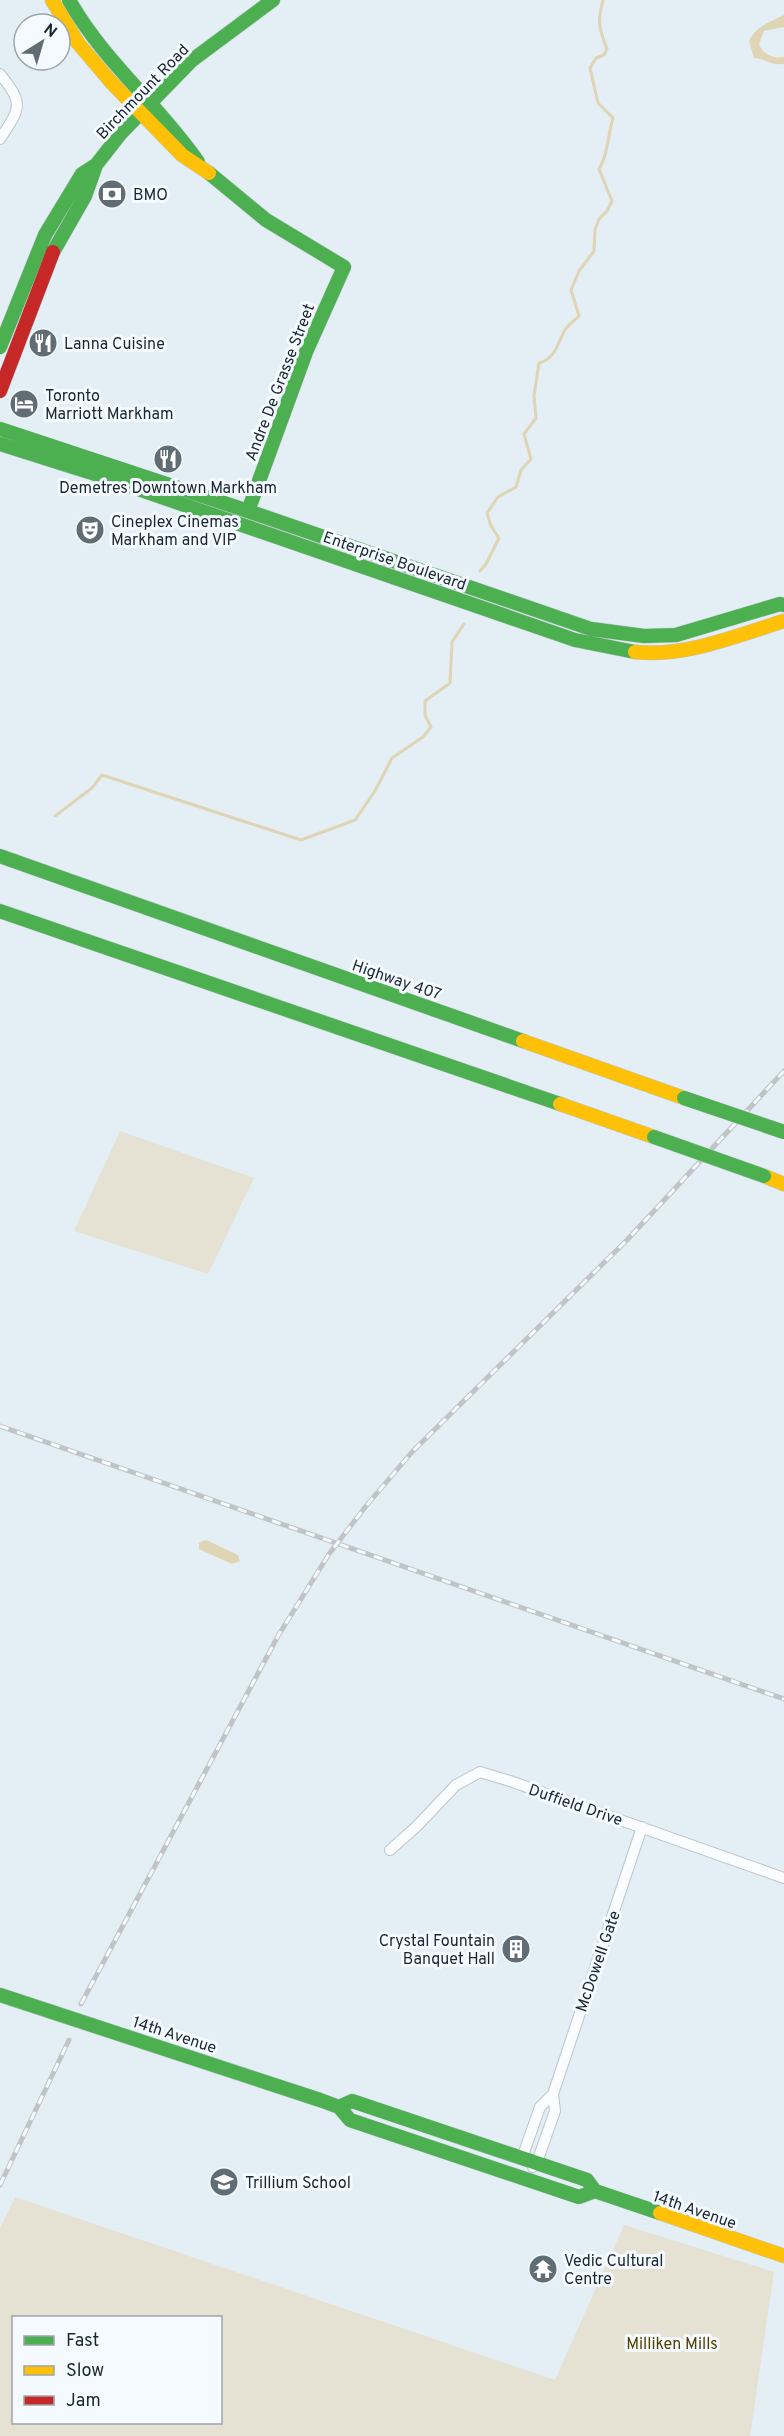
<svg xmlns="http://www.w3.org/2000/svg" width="784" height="2436" font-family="Overpass,sans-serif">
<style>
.green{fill:#e5e2d4;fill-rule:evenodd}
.water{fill:#dfd4b4}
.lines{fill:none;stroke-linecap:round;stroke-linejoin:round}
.stream{stroke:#dfd4b4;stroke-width:3}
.street-casing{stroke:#bbc6cd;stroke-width:12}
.fast-casing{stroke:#bbc6cd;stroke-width:15}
.slow-casing{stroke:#bbc6cd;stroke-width:15}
.jam-casing{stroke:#bbc6cd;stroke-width:15}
.street{stroke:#fbfcfe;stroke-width:10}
.fast{stroke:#4caf50;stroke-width:14}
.slow{stroke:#ffc107;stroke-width:14}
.jam{stroke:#c62828;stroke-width:14}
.rail-casing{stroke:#c0c4c6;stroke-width:5}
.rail{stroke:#f4faff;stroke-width:3;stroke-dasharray:9;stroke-linecap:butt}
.fast-bridge-casing{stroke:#bbc6cd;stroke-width:15;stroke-linecap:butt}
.fast-bridge{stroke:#4caf50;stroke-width:14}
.labels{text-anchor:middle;stroke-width:6;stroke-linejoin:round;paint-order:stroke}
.street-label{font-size:16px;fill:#1a272f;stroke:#f4faff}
.poi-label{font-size:16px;fill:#1a272f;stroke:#f4faff;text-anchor:start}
.park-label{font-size:16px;fill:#534000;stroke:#f4faff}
</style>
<rect width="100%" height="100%" fill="#e3eef5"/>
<!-- green -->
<path class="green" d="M120,1131l134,47 -46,96 -134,-43z
M15,2197l540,183 69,-155 150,47 -24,164h-750v-208zM14,2318h206v104h-206z"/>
<!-- water -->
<path class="water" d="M784,15v12l-20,4 -5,13c3,10 15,15 25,13v7c-13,2 -19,-6 -30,-6l-5,-17c7,-15 21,-19 35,-26z
M206,1540l32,15 2,6 -8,3 -33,-15v-6z"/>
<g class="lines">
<!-- stream -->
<path class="stream" d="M480,571l6,-7 13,-26 -8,-12 -4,-13 11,-16 18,-10 5,-17 10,-11 -7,-25 12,-16 -2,-22 5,-33c17,-5 18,-19 26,-33 3,-5 9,-9 14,-14l-8,-26 8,-19 15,-20 1,-21 4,-11 8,-8 5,-10 -13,-32c9,-14 9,-35 14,-51l-15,-15 -8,-35 6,-10 8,-3 3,-6c-8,-21 -10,-27 -4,-49
M55,816l37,-28 10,-13 199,65 54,-20 20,-29 17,-33 31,-21 8,-10 -6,-12v-14l25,-18 2,-41 12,-18"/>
<!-- street casing -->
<g class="street-casing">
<path id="street" d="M0,74c24,30 21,33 0,65
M390,1850l26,-23 40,-42 24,-13 30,9 274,97
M522,2158l18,-51 13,-13 89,-267
M533,2167l4,-5 18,-51 -2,-17"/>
</g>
<!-- fast casing -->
<g class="fast-casing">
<path id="fast" d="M69,0c35,62 89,104 129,162
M209,173l57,47 78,47 -38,85 -58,159
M53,252l32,-56 11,-31
M0,347l45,-112 37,-61 14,-9 25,-32 70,-72 82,-61
M0,429l248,82 343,118 53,7 32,-1 104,-31 4,1
M0,444l89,28 486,168 60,12
M0,856l523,185
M0,911l560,193
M0,1995l320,105 19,7 11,13 229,77 16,-6 65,22
M339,2107l13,-6 235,79 8,11"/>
</g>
<!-- slow casing -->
<g class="slow-casing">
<path id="slow" d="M52,0l26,43 33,39 71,73 27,18
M635,652c51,5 101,-16 149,-31
M523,1041l161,57
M560,1104l94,33
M764,1176l20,8
M660,2213l124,43"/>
</g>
<!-- jam casing -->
<g class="jam-casing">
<path id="jam" d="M0,391l53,-139"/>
</g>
<!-- street -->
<use href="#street" class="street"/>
<!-- fast -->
<use href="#fast" class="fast"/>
<!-- slow -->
<use href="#slow" class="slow"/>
<!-- jam -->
<use href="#jam" class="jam"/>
<!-- rail casing -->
<g class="rail-casing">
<path id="rail" d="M0,1426l784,273
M81,2004l197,-368 51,-82 37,-48 46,-54 216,-213 156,-168
M0,2185l69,-145"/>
</g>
<!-- rail -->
<use href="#rail" class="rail"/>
<!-- fast-bridge casing -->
<g class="fast-bridge-casing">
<path id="fast-bridge" d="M684,1098l100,34
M654,1137l110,39"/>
</g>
<!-- fast-bridge -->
<use href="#fast-bridge" class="fast-bridge"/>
</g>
<!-- icons -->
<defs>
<g id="bank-disc" transform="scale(1.5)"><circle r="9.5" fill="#606d74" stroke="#f4faff"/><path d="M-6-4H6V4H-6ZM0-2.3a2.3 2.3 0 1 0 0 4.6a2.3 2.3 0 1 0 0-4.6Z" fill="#fff"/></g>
<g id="restaurant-disc" transform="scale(1.5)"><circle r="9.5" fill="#606d74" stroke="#f4faff"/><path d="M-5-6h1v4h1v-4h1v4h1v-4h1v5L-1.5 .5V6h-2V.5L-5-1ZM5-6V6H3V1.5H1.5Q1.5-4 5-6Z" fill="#fff"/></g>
<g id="hotel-disc" transform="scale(1.5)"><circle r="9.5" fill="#606d74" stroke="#f4faff"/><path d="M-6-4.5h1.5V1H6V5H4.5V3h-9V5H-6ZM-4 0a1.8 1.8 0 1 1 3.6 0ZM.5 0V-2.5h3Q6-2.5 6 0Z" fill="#fff"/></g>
<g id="theatre-disc" transform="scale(1.5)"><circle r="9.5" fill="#606d74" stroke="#f4faff"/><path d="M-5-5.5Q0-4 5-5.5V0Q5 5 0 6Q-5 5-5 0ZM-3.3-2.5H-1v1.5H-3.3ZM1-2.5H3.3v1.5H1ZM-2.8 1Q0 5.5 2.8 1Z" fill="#fff"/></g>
<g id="building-disc" transform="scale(1.5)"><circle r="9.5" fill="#606d74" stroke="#f4faff"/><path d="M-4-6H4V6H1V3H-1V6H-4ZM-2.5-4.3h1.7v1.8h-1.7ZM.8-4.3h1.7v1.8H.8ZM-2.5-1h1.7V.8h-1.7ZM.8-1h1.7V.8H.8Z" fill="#fff"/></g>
<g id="school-disc" transform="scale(1.5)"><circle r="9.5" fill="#606d74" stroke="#f4faff"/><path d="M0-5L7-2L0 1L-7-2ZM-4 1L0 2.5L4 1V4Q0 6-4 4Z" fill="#fff"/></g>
<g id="temple-disc" transform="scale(1.5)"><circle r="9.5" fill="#606d74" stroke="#f4faff"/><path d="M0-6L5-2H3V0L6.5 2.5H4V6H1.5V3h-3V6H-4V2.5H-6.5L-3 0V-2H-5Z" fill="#fff"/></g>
</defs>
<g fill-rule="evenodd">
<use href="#bank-disc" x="112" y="194"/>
<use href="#restaurant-disc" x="43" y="343"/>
<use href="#hotel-disc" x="24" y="404"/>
<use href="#restaurant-disc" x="168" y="459"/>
<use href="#theatre-disc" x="90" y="530"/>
<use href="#building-disc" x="516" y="1949"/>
<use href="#school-disc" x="224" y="2182"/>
<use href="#temple-disc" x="543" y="2269"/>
</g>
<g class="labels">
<!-- street labels -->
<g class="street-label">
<text transform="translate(142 91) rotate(-46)" y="6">Birchmount Road</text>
<text transform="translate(279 382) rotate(-69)" y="6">Andre De Grasse Street</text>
<text transform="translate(395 560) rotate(19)" y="6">Enterprise Boulevard</text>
<text transform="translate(397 979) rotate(19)" y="6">Highway 407</text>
<text transform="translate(576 1804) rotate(19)" y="6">Duffield Drive</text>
<text transform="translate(597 1961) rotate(-71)" y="6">McDowell Gate</text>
<text transform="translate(175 2034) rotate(18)" y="6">14th Avenue</text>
<text transform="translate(695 2209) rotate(19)" y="6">14th Avenue</text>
</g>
<!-- poi labels -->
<g class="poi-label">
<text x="133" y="200">BMO</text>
<text x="64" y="349">Lanna Cuisine</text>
<text x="45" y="401">Toronto<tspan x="45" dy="18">Marriott Markham</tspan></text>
<text x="168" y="493" text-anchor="middle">Demetres Downtown Markham</text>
<text x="111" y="527">Cineplex Cinemas<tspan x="111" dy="18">Markham and VIP</tspan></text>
<text x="495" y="1946" text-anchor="end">Crystal Fountain<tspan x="495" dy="18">Banquet Hall</tspan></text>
<text x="245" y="2188">Trillium School</text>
<text x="564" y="2266">Vedic Cultural<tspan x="564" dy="18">Centre</tspan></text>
</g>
<!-- park labels -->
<g class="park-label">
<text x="672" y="2349">Milliken Mills</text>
</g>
</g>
<!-- legend -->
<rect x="12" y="2316" width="210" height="108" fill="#f4faff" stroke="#9da6ac" stroke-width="1.5"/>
<rect x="24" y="2336" width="30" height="9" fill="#4caf50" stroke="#9da6ac" stroke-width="1.5"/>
<text x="66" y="2346" font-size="18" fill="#1a272f">Fast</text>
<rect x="24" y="2366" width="30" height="9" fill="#ffc107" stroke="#9da6ac" stroke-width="1.5"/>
<text x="66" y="2376" font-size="18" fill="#1a272f">Slow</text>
<rect x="24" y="2396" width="30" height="9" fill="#c62828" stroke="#9da6ac" stroke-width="1.5"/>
<text x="66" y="2406" font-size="18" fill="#1a272f">Jam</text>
<!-- north arrow -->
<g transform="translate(42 42) rotate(37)"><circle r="28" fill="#f4faff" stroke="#9da6ac" stroke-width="1.5"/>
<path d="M0-4.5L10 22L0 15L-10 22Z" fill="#606d74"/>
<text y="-9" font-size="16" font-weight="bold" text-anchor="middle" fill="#1a272f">N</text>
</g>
</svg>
